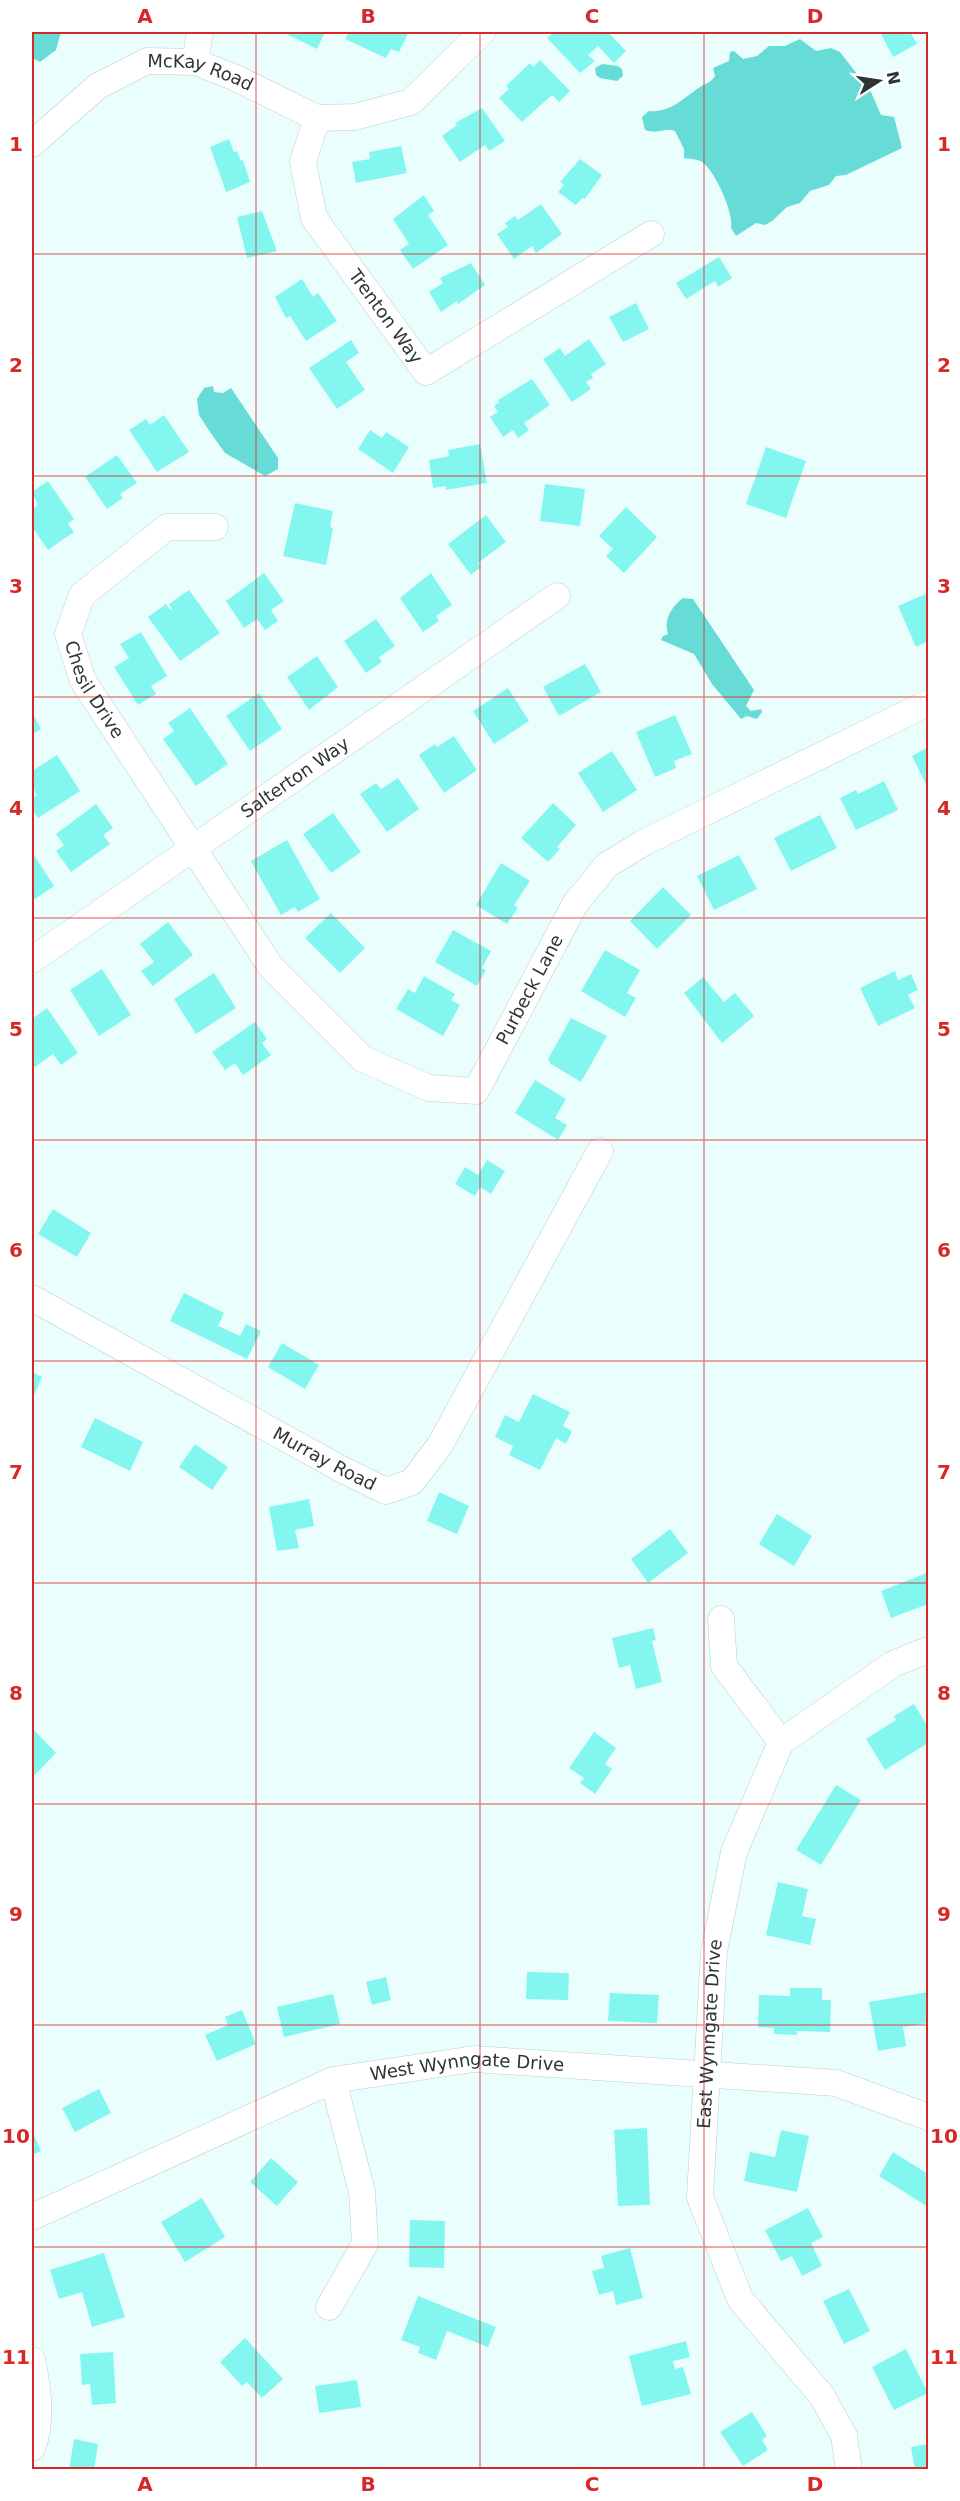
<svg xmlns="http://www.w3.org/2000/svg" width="960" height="2501" font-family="'DejaVu Sans',sans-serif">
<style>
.water{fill:#67dbd5}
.building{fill:#83f6f0}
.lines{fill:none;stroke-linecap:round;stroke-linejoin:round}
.minor-casing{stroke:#bacecc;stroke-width:27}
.minor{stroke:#fff;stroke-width:26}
.grid{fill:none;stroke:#d62828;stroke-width:1.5;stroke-opacity:0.55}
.labels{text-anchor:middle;stroke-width:4.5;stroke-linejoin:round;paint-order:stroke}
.street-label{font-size:18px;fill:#2e3635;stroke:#fff}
.neatline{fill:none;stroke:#d62828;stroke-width:2}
.grid-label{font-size:20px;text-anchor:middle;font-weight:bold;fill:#d62828}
</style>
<rect width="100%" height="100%" fill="#eafffd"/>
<!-- water -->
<path class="water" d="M32,32h29l-5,18 -16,12 -8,-4z
M800,39l16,12 15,-3 9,4 31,40 10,23 13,2 8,31 -56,27 -10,1 -7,9 -19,6 -10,12 -13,4 -15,14 -7,4 -9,-2 -20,13 -5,-8c3,-15 -16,-57 -29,-66 -6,-4 -12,-2 -18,-4v-9l-9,-18c-9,-4 -17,4 -30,-1l-3,-13 7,-6c22,2 34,-13 51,-24 6,-4 11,-4 15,-11l-2,-8 16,-7 1,-9 4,-1 9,8 14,-3 12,-10h16z
M602,64l16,2 4,3 1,7 -6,5 -17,-3 -4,-3 -1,-7z
M213,386l1,6 9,1 8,-5 47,70v11l-13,7 -40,-23 -15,-21 -11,-17 -2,-16 7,-11z
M683,598l10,1 61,91 -8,16 5,5 10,-2 1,3 -5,7 -10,-3 -6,3 -29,-35 -18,-30 -33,-14 2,-4 5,-2c-5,-14 4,-28 15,-36z"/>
<!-- building -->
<path class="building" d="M282,32h43l-8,17z
M349,32h60l-10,20 -8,-3 -5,9 -41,-19z
M554,32h54l18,19 -12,12 -16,-17 -10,9 7,6 -15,12 -33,-35z
M880,32h30l7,12 -24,13z
M540,60l30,31 -11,11 -7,-7 -30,27 -23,-24 10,-9 -3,-3 24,-23 3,4z
M482,108l23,33 -16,10 -4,-6 -25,17 -18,-26 15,-11 -2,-2z
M229,139l5,13 3,-1 4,10 2,-1 7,22 -24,10 -16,-45z
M401,146l6,27 -51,10 -4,-21 18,-3 -1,-7z
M580,159l22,16 -17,24 -3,-1 -6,7 -18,-13 6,-7 -4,-3z
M424,195l10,16 -6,4 20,30 -35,24 -13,-19 9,-6 -16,-25z
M541,204l21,30 -26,19 -4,-7 -18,13 -17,-25 11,-7 -3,-4 10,-7 3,4z
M262,211l15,40 -30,7 -10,-41z
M719,257l13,21 -14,9 -3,-6 -29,18 -10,-16z
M471,263l14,22 -27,19 -1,-3 -16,11 -12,-20 14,-9 -3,-5z
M302,279l11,18 5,-4 19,28 -31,20 -16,-25 -4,2 -11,-21z
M636,303l13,26 -26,13 -14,-25z
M589,339l17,25 -15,10 2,4 -7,4 5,7 -19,13 -29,-43 17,-11 5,8z
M351,340l8,13 -13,9 19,28 -28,19 -28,-41z
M532,379l18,26 -26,18 5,7 -11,8 -5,-8 -10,7 -13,-20 8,-5 -4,-6 5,-4 -1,-2z
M164,415l25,37 -32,20 -28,-42 17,-11 4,6z
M370,430l12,8 4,-6 23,15 -16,26 -35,-24z
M480,444l7,39 -41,7v-4l-13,2 -4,-28 20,-4 -1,-6z
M766,447l40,14 -20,57 -40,-14z
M117,455l20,28 -17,11 3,4 -16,11 -22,-32z
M48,481l26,38 -6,5 6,8 -26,18 -16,-23v-18l6,-4 -6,-13z
M545,484l40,5 -5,37 -40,-5z
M295,503l38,8 -3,16 3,1 -7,37 -43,-9z
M626,507l31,30 -33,36 -18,-17 7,-7 -14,-13z
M486,515l20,27 -28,21 3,4 -10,8 -23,-31z
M264,573l20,28 -13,9 7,11 -13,9 -8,-11 -13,9 -18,-27z
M431,573l21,32 -16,11 3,5 -16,11 -23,-34z
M189,590l31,43 -40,28 -32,-44 18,-13 4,6 2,-1 -3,-5z
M928,593v48l-12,6 -18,-41z
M376,619l19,27 -16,11 3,5 -16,11 -22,-32z
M141,632l26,44 -16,10 5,8 -18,11 -24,-38 15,-9 -9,-14z
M317,656l21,31 -29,23 -22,-33z
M585,664l16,28 -42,24 -16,-29z
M508,688l21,33 -35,23 -21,-33z
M259,693l23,36 -32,22 -24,-35z
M190,708l38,56 -32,22 -33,-47 11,-8 -6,-8z
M32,712l9,17 -9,5z
M675,715l17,39 -18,7 2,7 -21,9 -19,-45z
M454,736l23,34 -33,23 -25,-38 16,-11 2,3z
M928,747v41l-16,-32z
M612,751l25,39 -34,22 -25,-39z
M57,755l23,36 -42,27 -6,-9v-10l5,-4 -5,-9v-15z
M398,778l21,31 -32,23 -27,-38 16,-11 5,6z
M884,781l14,29 -42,20 -16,-32 16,-8 2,4z
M553,803l23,22 -19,22 3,2 -12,13 -27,-24z
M96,804l17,24 -10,7 7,9 -39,28 -15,-21 8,-6 -8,-11z
M333,813l28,39 -30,21 -28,-39z
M820,815l17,33 -46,23 -17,-33z
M287,840l33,59 -22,13 -3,-5 -14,8 -30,-54z
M32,852l22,34 -22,15z
M739,855l18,34 -43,21 -17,-34z
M501,863l29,18 -16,24 4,3 -11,16 -31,-19z
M663,887l28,28 -34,34 -27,-28z
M331,913l34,35 -25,25 -35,-35z
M168,922l25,33 -40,31 -12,-15 13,-9 -14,-18z
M453,930l38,21 -9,17 4,2 -9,16 -42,-24z
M605,950l35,20 -13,23 9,5 -11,19 -44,-26z
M102,969l29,46 -32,21 -29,-46z
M895,971l3,9 13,-6 7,16 -10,5 7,13 -37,18 -18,-38z
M214,973l22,35 -40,26 -22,-35z
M424,976l31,18 -4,6 9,5 -17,31 -47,-27 12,-20 7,4z
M703,977l21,25 11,-9 19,23 -32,27 -38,-50z
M47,1008l31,45 -17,12 -8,-11 -21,15v-50z
M571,1018l36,18 -26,46 -30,-18 -3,-5z
M255,1022l12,17 -5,4 9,12 -28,20 -8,-12 -10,7 -13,-18z
M535,1080l31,19 -11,19 12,7 -9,15 -43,-27z
M487,1160l18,11 -14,23 -11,-7 -5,9 -20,-12 10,-17 13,8z
M53,1209l38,24 -14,24 -39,-23z
M184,1293l40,20 -6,13 22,10 6,-12 15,7 -14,28 -77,-38z
M282,1343l37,22 -14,24 -37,-22z
M32,1372l10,5 -10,23z
M533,1394l37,18 -7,14 9,5 -6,13 -10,-6 -16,32 -31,-15 4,-9 -18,-9 10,-22 14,7z
M95,1418l48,24 -13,29 -49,-24z
M195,1444l33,23 -16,23 -33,-23z
M439,1492l30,14 -12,28 -30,-13z
M309,1499l5,27 -19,4 4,18 -22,3 -8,-44z
M777,1514l35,22 -18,30 -35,-22z
M670,1529l18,24 -40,30 -17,-24z
M927,1573l1,31 -37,14 -10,-27z
M653,1628l3,12 -4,1 10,41 -26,7 -6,-24 -11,3 -7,-30z
M914,1704l14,23v16l-43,27 -19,-31 30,-19 -2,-4z
M32,1728l24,25 -24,25z
M594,1732l22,16 -11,16 7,5 -17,25 -15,-11 4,-5 -15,-10z
M836,1785l25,15 -40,65 -25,-15z
M778,1882l30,7 -6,27 14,3 -6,26 -44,-10z
M527,1972l42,1 -1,27 -42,-1z
M386,1977l5,23 -19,5 -6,-23z
M790,1988h32v12h9l-1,32 -33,-1v4l-23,-1v-6l-16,-1 1,-32 31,1z
M928,1992v31l-25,4 3,19 -28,5 -9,-49z
M610,1993l49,2 -2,28 -49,-2z
M333,1994l7,30 -56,13 -7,-30z
M242,2010l14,34 -39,17 -12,-26 23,-10 -3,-8z
M99,2089l12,24 -36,19 -13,-24z
M647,2128l3,77 -32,1 -4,-76z
M781,2130l28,6 -12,56 -53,-11 6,-29 25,5z
M32,2131l9,20 -9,4z
M893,2152l35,22v33l-49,-31z
M271,2158l27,24 -21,24 -27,-24z
M202,2198l23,39 -40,25 -24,-40z
M808,2208l15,29 -12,6 11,23 -20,10 -10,-20 -11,5 -16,-31z
M410,2220l35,1 -1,47 -35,-1z
M630,2248l13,50 -27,7 -3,-14 -14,4 -7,-24 12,-3 -3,-12z
M104,2253l21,64 -33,10 -10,-35 -23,7 -9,-29z
M849,2289l21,42 -26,13 -21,-43z
M418,2296l78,31 -8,20 -41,-16 -11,29 -18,-7 2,-6 -19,-7z
M245,2338l38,41 -21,19 -15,-16 -5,4 -22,-24z
M686,2341l4,16 -17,4 2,8 8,-2 8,27 -49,12 -13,-50z
M906,2349l22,44 -34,17 -22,-43z
M113,2352l3,51 -24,2 -2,-21 -8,1 -2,-31z
M357,2380l4,27 -42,6 -4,-27z
M752,2412l15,24 -5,4 6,10 -25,16 -23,-34z
M74,2439l24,5 -4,26h-25z
M928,2444v26h-13l-4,-23z"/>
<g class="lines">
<!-- minor casing -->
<g class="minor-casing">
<g id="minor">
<path d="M195,62l5,-30"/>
<path id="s1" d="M317,118l-14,44 11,56 112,154 225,-138"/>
<path id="s2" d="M32,144l66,-58 49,-25 48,1 41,16 81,40 38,-1 56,-15 71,-70"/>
<path id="s3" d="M215,527h-48l-85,68 -14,39 15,47 188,286 92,92 66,29 47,3 99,-187 32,-39 36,-22 285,-140"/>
<path id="s4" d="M32,960l525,-364"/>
<path id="s5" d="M32,1298l309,171 45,22 26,-9 28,-37 160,-294"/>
<path d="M721,1619l3,47 57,76"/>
<path id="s6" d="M32,2217l301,-137 141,-21 362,24 92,34"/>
<path d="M329,2307l36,-63 -3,-52 -29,-112"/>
<path d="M32,2360c6,28 11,62 0,88"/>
<path id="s7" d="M849,2470l-5,-34 -22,-40 -82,-97 -40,-102 14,-246 20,-99 47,-110 112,-78 35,-14"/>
</g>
</g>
<!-- minor -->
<use href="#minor" class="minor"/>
</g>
<!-- grid -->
<path class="grid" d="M256,32v2438M480,32v2438M704,32v2438M32,254h896M32,476h896M32,697h896M32,918h896M32,1140h896M32,1361h896M32,1583h896M32,1804h896M32,2025h896M32,2247h896"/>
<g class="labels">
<!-- street labels -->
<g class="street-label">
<text dy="6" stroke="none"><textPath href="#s2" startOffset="198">McKay Road</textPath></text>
<text dy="6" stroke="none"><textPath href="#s1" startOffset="225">Trenton Way</textPath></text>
<text dy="6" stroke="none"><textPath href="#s3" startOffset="260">Chesil Drive</textPath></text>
<text dy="6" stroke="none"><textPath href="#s4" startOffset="320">Salterton Way</textPath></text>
<text dy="6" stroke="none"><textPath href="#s3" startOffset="954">Purbeck Lane</textPath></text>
<text dy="6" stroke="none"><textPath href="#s5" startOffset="334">Murray Road</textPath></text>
<text dy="6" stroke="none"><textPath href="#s7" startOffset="480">East Wynngate Drive</textPath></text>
<text dy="6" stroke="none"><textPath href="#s6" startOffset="466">West Wynngate Drive</textPath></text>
</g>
</g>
<!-- border -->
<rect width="960" height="2501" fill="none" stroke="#ffffff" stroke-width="66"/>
<!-- north arrow -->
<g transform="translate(879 81) rotate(78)" stroke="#ffffff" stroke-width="4.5" paint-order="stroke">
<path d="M0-4.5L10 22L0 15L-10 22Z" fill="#2e3635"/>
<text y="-9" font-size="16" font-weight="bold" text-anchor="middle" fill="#2e3635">N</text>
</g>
<rect x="33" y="33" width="894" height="2435" class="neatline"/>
<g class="grid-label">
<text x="145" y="23">A</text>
<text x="368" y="23">B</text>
<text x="592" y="23">C</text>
<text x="815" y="23">D</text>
<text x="16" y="151">1</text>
<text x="944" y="151">1</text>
<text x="16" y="372">2</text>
<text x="944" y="372">2</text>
<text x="16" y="593">3</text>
<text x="944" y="593">3</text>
<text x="16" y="815">4</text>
<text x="944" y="815">4</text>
<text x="16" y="1036">5</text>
<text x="944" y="1036">5</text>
<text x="16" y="1257">6</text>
<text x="944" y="1257">6</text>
<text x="16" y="1479">7</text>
<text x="944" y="1479">7</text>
<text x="16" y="1700">8</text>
<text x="944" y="1700">8</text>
<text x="16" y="1921">9</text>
<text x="944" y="1921">9</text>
<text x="16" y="2143">10</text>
<text x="944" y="2143">10</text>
<text x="16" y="2364">11</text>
<text x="944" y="2364">11</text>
<text x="145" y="2491">A</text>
<text x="368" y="2491">B</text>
<text x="592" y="2491">C</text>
<text x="815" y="2491">D</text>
</g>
</svg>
